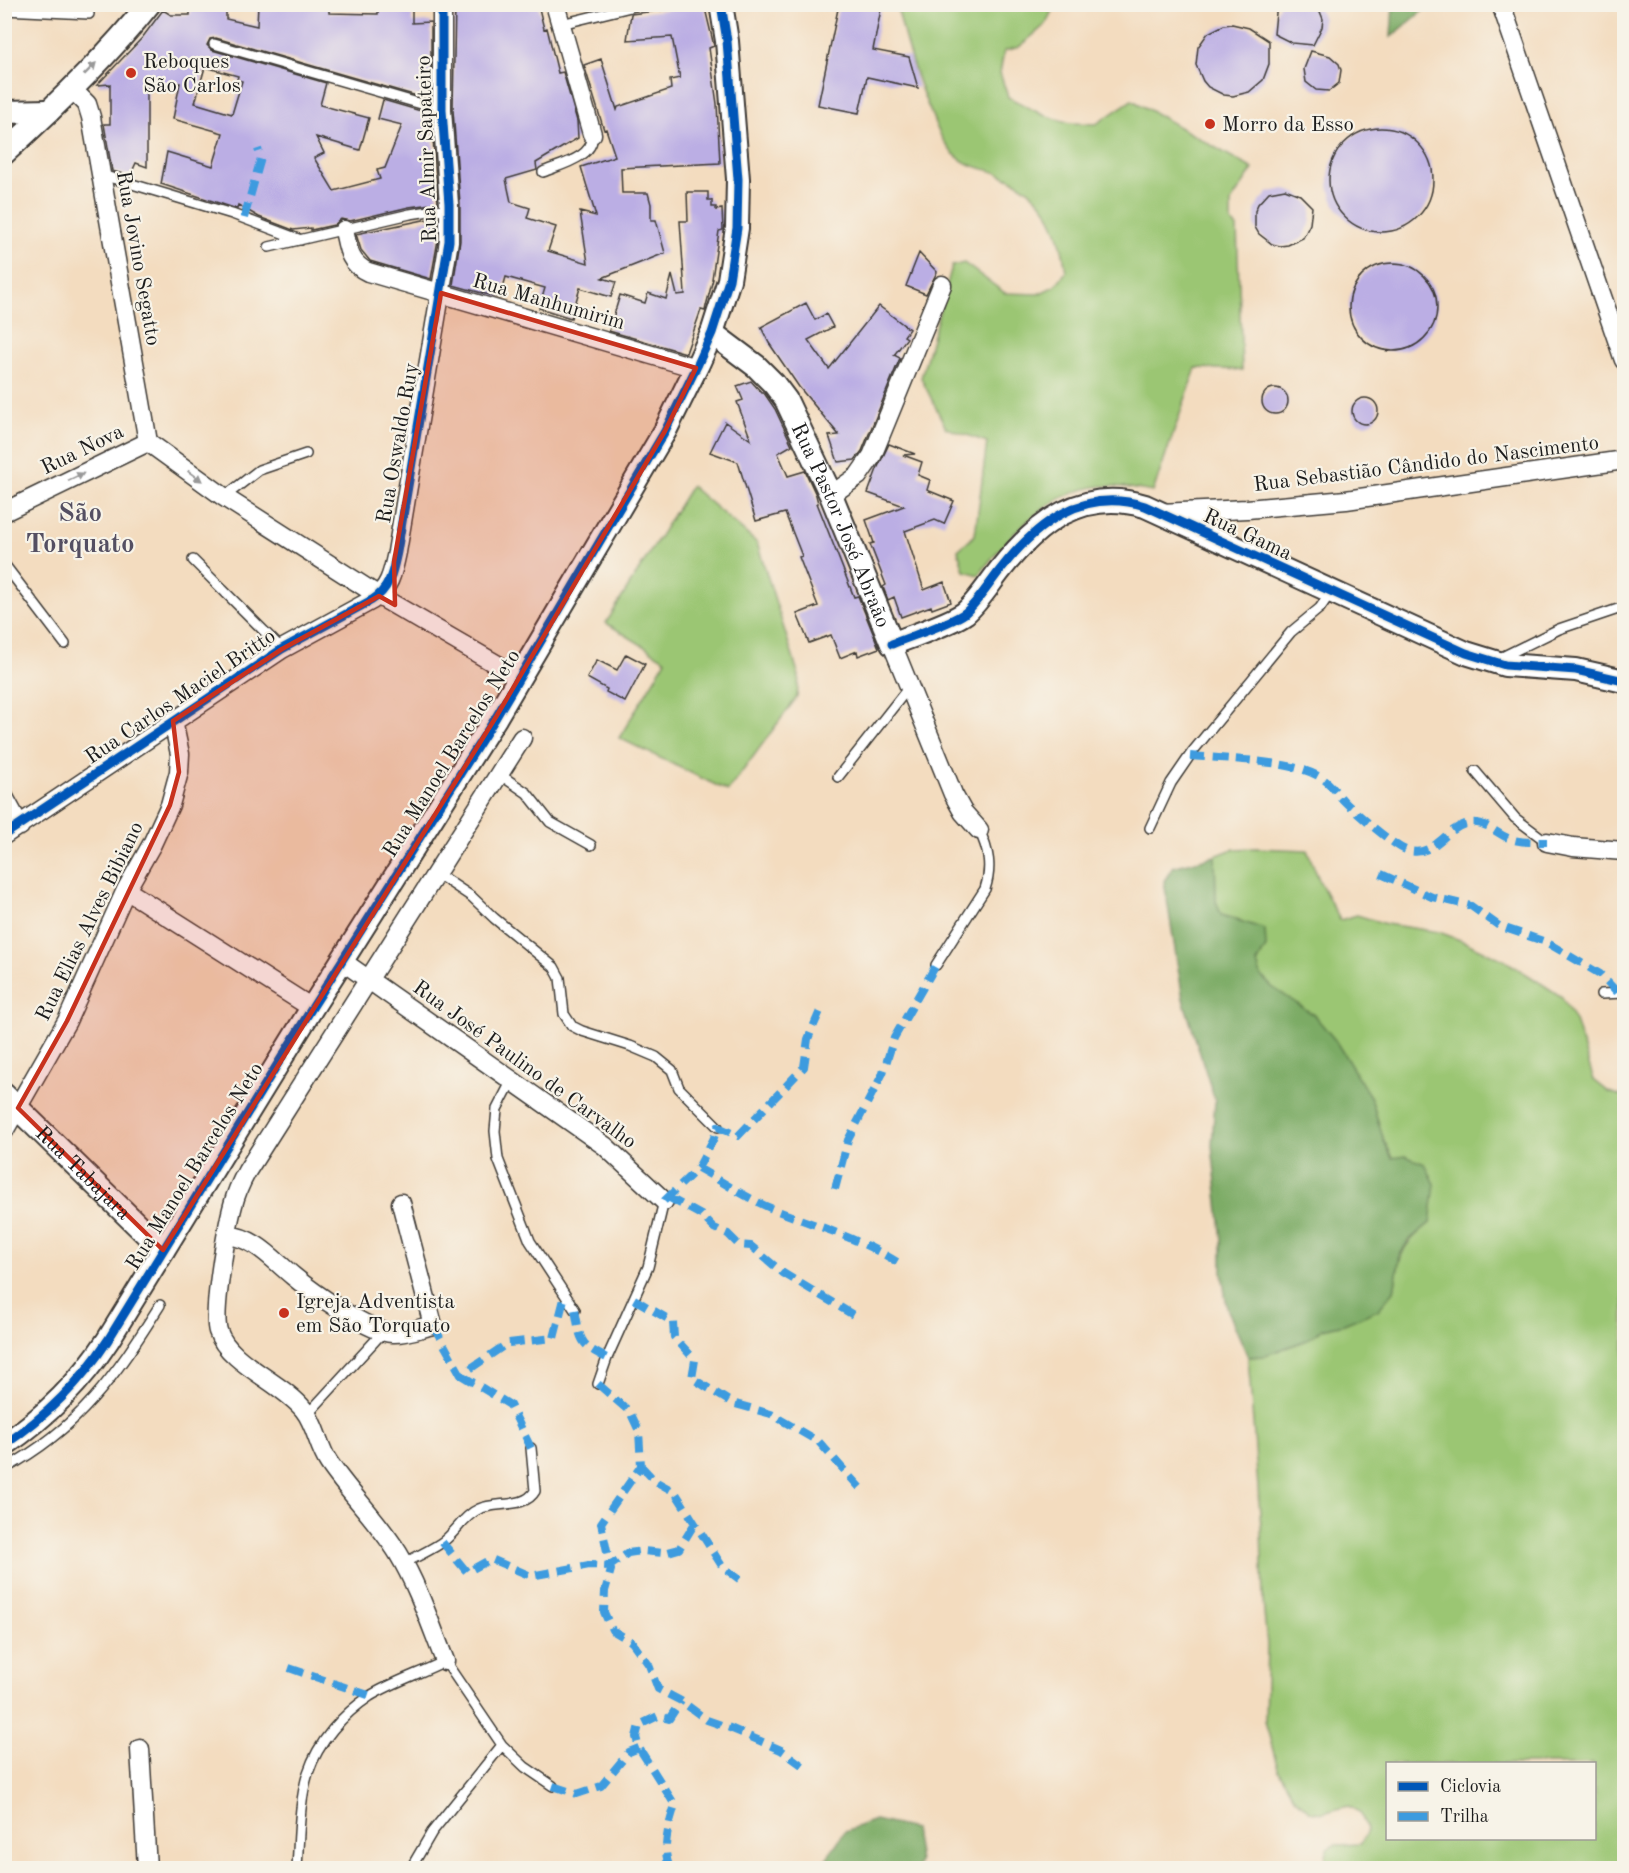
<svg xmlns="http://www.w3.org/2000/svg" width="1629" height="1873" font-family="'Old Standard TT',serif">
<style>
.green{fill:#9bc673;stroke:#5c7148;stroke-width:1.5;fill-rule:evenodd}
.forest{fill:#7cab65;stroke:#4c6440;stroke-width:1.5}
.building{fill:#bbaee4;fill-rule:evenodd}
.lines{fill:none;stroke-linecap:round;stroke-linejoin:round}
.service-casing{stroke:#3c3934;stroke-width:12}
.minor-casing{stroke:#3c3934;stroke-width:21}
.tertiary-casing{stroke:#3c3934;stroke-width:26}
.service{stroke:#fff;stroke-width:9}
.minor{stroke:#fff;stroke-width:18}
.tertiary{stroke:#fff;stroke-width:22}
.quiet{stroke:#3c9bdf;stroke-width:8;stroke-dasharray:15 8;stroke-linecap:butt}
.cycleway-casing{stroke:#f7f3e8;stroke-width:13}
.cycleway{stroke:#0057b8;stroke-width:9}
.oneway{fill:#999}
.marked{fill:#c8321e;fill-opacity:0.2;stroke:#c8321e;stroke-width:4.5;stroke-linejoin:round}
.poi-dot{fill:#c8321e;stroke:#f7f3e8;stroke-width:2}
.labels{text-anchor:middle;stroke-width:4.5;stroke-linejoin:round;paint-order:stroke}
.poi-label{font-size:21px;fill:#1c1c1c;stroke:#f7f3e8;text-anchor:start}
.street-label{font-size:21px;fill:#1c1c1c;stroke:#f7f3e8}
.district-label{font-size:27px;font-weight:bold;fill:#544f62;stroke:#f7f3e8}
</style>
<rect width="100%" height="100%" fill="#f7f3e8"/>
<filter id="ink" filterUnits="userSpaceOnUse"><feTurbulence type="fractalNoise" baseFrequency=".0167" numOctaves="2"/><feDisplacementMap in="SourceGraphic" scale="12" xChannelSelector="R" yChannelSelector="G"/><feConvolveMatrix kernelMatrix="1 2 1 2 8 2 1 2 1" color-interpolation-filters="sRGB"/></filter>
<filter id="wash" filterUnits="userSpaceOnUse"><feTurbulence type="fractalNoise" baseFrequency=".008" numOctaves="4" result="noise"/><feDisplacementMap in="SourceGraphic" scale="24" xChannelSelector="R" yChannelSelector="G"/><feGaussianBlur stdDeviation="1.35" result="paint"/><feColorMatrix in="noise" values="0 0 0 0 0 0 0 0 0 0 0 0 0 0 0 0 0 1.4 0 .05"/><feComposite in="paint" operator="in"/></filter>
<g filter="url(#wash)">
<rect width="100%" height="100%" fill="#f3dcbf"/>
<!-- green -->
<path class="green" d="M897,5h158l-10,20 -26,22 -15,4 -4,22 8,24 35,18 27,8 26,1 36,-24 121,69 -22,33v20l6,5 5,143 -46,-2 -43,124c-17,-3 -33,-7 -50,-6 -53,4 -95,50 -124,89l-15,-4 -6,-21 17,-15 12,-93 -41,-14 -25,-50 31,-112 12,-3 41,30 33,1 17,-8 11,-14c-6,-46 -19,-78 -64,-97 -21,-9 -35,-6 -52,-25 -9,-11 -14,-24 -19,-37 -16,-36 -26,-70 -34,-108z
M691,486l66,57 42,133 -2,21 -69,94 -109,-53 47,-78 -60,-37z
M1256,848l51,2 13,32 20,38 17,-5 29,9 53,8 21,8 44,20 32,20 26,17 13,24 19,59 15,12 15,5v771h-299l2,-19 9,-4 25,-1 6,-14 -6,-17 -13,-7 -25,7 -14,-2 -16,-15 -15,-27 -13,-48 2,-76 -4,-44 -2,-74 -13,-170 15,-1 44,-16 15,-11 22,-5 50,-33c7,-39 5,-43 36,-68l-46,-82 -13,-43 -57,-83 -42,-28 -11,-11 -4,-12 9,-17 -26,-27 -19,-5 -5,-14 -1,-45 18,-7zM1388,1764h206v74h-206z"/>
<!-- forest -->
<path class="forest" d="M1393,5v-1l37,1 -39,32z
M1215,856l1,45 5,14 44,14 1,18 -9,16 4,13 11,11 42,28 21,25 36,58 13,43 8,17 13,-2 20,8 10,20 -5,39 -22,18 -8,14 -6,36 -16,19 -34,14 -22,5 -15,11 -44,16 -15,1 -21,-49 -5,-35v-32l-10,-96 3,-44 -32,-102 -19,-118 9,-14z
M875,1820l39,9 5,33 -2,6h-97l25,-37z"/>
<g id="blocks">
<!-- building -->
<path class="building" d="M190,4h36v15l31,7 1,-22h71v9l49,1v-9h34v18l19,-1v78l-215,-62 -6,1 -3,6 5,5 114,33 -6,22 49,13 -9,32 -44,-13 8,16 -10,5 20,33 46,-12 -3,-9 8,-2 17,-43 -24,-6 5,-19 48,14 7,89 -29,4 -59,14 -9,-2 -7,6 -23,5v-2l-18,2 -34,-13 -21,-12 -1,4 -76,-25 6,-32 46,14 10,-33 -50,-14 7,-36 -33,1v83l-11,-4 -6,13 -18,-5 -8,-47h6v-40l-13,1 45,-47 21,-28 8,5h19zM205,67l33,9 -1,4 5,1 -10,33 -37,-11z
M455,4h83l6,25 3,-1 11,45 5,-1 14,49 1,17 -42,25 1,7 -31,9 5,23 19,6 -3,10 29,9 -8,24 40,12 -8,-51 16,4 -15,-49 34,-11 -9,-27 -2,1 -20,-65 17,-6 16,51 1,-3 53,-18 -1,-9 10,-2 -8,-41 -45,3 4,-26 41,-5 -1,-5h33l10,42 -5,2 8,56 3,59 -99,5 1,25h26l3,11v16h5l9,33 -63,25 14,4 -5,15 -31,-9 -9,30 -32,-10 6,-20 -39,-11 -6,21 -47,-13 7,-44v-38l-7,-93z
M839,4h43l-9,46 36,7 9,31 -51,-11 -8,36 -41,-8z
M1280,4h37l6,15 -1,8 -9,18 -21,-2 -18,-9 2,-21z
M1232,24l17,4 20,13v23l-6,16 -14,12 -16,4 -9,-1 -16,-8 -5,-6 -7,-16 2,-18 10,-14 16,-8z
M1311,51l19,5 9,8 2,6 -2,13 -10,8 -13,-1 -10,-8 -2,-13z
M1329 180a52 52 0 1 1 104 0a52 52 0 1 1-104 0Z
M1285,189l15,6 12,12 -2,17 -7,14 -15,7 -8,1 -8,-2 -13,-10 -4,-7v-16l3,-7 11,-12z
M687,192h21v8h4v7h4v3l6,-1 1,21 -4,1 -7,48h1l-7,27 -1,5 -4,-1 -15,43 -77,-22 11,-36 25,8 3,-10 18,6 6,-24 5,20 8,-1 -5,-73h8z
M438,217v23l-7,39 -61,-18 -9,-11 -5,-16z
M919,253l18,19 -11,22 -20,-8z
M1349 307a44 44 0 1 1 88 0a44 44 0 1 1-88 0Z
M806,303l9,17 11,-6 7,13 -25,13 21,29 50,-63 30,23 -5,7 3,2 -13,17 6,3 -38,93 -7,9 -17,2 -9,-26 10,-1 -40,-48 -30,-44 -8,-16z
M751,381l11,12h2l11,16 17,36 -14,8 10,23 17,-5 11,24 2,8h-1l37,94 4,-1 21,52 -21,8 -1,-5 -17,7 -9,-23 -22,8 -12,-29 21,-8 -19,-49 3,-1 -17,-43 -29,8 -18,-59 -28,-10 15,-30 26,18 -14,-38 6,-2 -6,-14z
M1262 401a13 13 0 1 1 26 0a13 13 0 1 1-26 0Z
M1352 411a13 13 0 1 1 26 0a13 13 0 1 1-26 0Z
M889,444l26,10 -12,1 19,7 -4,13 12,5 -3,10 27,11 -10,23 -9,-4 -30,11 19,59 20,-8 7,20 -19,7 -1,-3 -30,11 -7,-20 -6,3 -5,-13 3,-2 -16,-41 4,-1 -8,-23 38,-14 -36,-13 9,-24z
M626,654l19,10 -20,38 -19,-10 1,-3 -20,-11 10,-18 20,10z"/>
</g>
</g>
<g filter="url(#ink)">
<use href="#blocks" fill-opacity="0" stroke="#3c3934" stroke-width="1.5"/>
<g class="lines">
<!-- service casing -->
<g class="service-casing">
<path id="service" d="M4,10l85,4
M561,24l82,-20
M214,44l228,66
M543,172c16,-7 53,-15 49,-38
M102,175l130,39 69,26
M269,247l141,-33 39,-6
M224,497l35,-27 47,-16
M193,560l89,89
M4,564l61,80
M1500,658l59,-29 65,-22
M1475,771l40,47 32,24
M499,774l28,19 23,29 41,23
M838,777l71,-90
M1150,828l21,-45 22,-32 98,-119 29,-24 11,-16
M436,873l36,24 22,21 60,49 6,11 4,36 8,12 10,5 48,15 26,11 16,13 7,18 39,39
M936,965l49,-76c7,-21 4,-39 -6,-59
M1601,994l23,-1
M512,1080l-15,29 -2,22 3,28 32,82 45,69
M598,1384l9,-26 41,-91 16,-66
M307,1415l76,-83
M4,1469c76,-41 111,-93 156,-164
M404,1563c12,-6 25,-12 37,-20 14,-9 23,-28 38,-34 17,-8 46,0 56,-18l-4,-43
M297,1868c2,-29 2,-67 11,-95 10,-31 35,-59 62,-77 23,-14 51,-23 75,-35l57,84 23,22 28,19
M411,1868l21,-36 70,-87"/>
</g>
<!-- minor casing -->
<g class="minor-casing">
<path id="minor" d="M555,4l37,130
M1501,4l123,356
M72,89l15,15 4,13 57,325
M344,230c4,18 5,34 24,42l328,96
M148,442l76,55 155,99 141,82
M831,495l27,-19 14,-20 70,-171
M4,512l144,-70
M1160,513l87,-4 99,-9 278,-40
M892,644l61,150 10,18 16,18
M4,797l16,29
M4,835l278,-186 90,-49c18,-11 21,-29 25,-48l52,-311v-37l-7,-94v-106
M1547,842l26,5 51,4
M126,890l186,118
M342,961l263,185 59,55
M4,1131l63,-110 59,-131 26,-46 18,-39 9,-33 1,-18 -7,-33
M227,1235c29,3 45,24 66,41 19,16 76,56 99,57 14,1 28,-5 41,-8l-32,-122
M445,1661c-14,-35 -27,-75 -47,-108 -20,-32 -48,-59 -69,-90 -11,-16 -13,-38 -25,-53 -21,-27 -76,-47 -86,-79 -6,-19 9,-104 15,-126 3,-12 8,-23 14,-34l275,-433
M140,1749l7,119"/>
</g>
<!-- tertiary casing -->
<g class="tertiary-casing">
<g id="tertiary">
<path d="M4,112l45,-1"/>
<path d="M4,153c51,-46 102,-95 145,-149"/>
<path id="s1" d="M712,333l44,33 18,18 12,16 45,95 61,149c19,-8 58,-20 73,-31 13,-11 24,-29 35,-43 37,-47 82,-83 145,-64l321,147 39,12 71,5 48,11"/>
<path id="s2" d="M4,1095l159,155"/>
<path d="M4,1445c43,-29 76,-62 104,-105l204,-332 184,-291 169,-286 33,-67 14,-31 17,-53 8,-52 1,-49 -11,-138 -6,-37"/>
</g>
</g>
<!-- service -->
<use href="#service" class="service"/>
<!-- minor -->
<use href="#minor" class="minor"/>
<!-- tertiary -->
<use href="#tertiary" class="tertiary"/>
<!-- quiet -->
<path class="quiet" d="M244,218l17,-60 -3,-9
M1190,756c34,3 107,4 133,23 9,6 15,16 22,23 10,10 49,44 61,48 27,9 37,-19 59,-26 20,-6 30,10 46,15 12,4 25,3 36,3
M1381,874l51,23 39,9 28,20 47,16 54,32 19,20
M698,1168c25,14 50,31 77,42 44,17 81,27 122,52
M835,1189l13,-49 35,-67 11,-35 42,-73
M668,1197l33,18 13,13 14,6 11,11 12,1 32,27 72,43
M664,1201l34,-33 15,-28 5,-13 20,9 66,-69 4,-28 12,-28
M634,1299l39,23 1,15 21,23 -3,18 40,25 39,11 48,28 42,47
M575,1310c6,30 3,34 32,48
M433,1325l28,50 47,-32 46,-5 11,-43
M461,1375l49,30 21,43
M598,1384l32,28 9,19 2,35 -40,57 10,47 -6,21 -1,21 8,18 20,12 17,23 9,24 23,12 26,19 23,8 51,22 22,16
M641,1466l14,15 20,11 47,74 21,16
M442,1542l25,30 24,-13 40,17 58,-11 21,1 18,-13 14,-2 22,2 15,-4 16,-26
M289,1668l82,28
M553,1786l24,8 24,-8 28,-34 10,-4
M670,1868c-9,-18 -1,-44 5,-63l-36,-57 -3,-11 3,-12 19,-9 11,3 12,-18"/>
<!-- cycleway casing -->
<g class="cycleway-casing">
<path id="cycleway" d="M892,644c19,-8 58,-20 73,-31 13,-11 24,-29 35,-43 37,-47 82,-83 145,-64l321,147 39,12 71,5 48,11
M4,835l278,-186 90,-49c18,-11 21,-29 25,-48l52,-311v-37l-7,-94v-106
M4,1445c43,-29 76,-62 104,-105l204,-332 184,-291 169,-286 33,-67 14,-31 17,-53 8,-52 1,-49 -11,-138 -6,-37"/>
</g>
<!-- cycleway -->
<use href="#cycleway" class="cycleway"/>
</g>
<!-- one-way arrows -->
<defs><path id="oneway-solid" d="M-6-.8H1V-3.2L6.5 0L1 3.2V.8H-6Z" transform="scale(1.5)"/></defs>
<g class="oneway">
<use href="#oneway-solid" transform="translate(90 69) rotate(-45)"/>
<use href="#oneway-solid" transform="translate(195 476) rotate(36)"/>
<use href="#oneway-solid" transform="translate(76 477) rotate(-26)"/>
</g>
</g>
<!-- marked area -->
<path class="marked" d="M441,293l255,75 -31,63 -169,286 -333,533 -145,-142 49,-87 103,-216 9,-33 -6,-51 109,-72 97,-53 16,9 -1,-43z"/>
<!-- markers -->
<g class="poi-dot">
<circle cx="131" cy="73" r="6"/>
<circle cx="1210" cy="124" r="6"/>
<circle cx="284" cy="1313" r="6"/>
</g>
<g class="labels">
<!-- poi labels -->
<g class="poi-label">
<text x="143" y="68">Reboques<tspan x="143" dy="24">São Carlos</tspan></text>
<text x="1222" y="131">Morro da Esso</text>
<text x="296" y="1308">Igreja Adventista<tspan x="296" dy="24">em São Torquato</tspan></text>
</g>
<!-- street labels -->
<g class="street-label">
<text transform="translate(426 149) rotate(-92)" y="7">Rua Almir Sapateiro</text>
<text transform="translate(139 258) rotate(80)" y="7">Rua Jovino Segatto</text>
<text transform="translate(549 301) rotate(16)" y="7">Rua Manhumirim</text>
<text transform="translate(397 443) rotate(-80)" y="7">Rua Oswaldo Ruy</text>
<text transform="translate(82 449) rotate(-26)" y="7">Rua Nova</text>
<text transform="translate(1426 463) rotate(-7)" y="7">Rua Sebastião Cândido do Nascimento</text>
<text dy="7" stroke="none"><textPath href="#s1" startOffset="237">Rua Pastor José Abraão</textPath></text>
<text transform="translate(1248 534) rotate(25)" y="7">Rua Gama</text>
<text transform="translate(180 696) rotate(-34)" y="7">Rua Carlos Maciel Britto</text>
<text transform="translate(451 753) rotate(-58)" y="7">Rua Manoel Barcelos Neto</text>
<text transform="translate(89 921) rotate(-64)" y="7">Rua Elias Alves Bibiano</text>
<text transform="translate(525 1064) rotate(36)" y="7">Rua José Paulino de Carvalho</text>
<text transform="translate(194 1166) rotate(-58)" y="7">Rua Manoel Barcelos Neto</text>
<text dy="7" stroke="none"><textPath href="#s2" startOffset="111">Rua Tabajara</textPath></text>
</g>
<!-- district labels -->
<g class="district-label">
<text x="80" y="521">São<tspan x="80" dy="31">Torquato</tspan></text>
</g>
</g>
<!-- margin -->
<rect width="1629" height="1873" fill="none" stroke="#f7f3e8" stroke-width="24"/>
<!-- legend -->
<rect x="1386" y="1762" width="210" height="78" fill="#f7f3e8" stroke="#9f9d96" stroke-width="1.5"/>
<rect x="1398" y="1782" width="30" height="9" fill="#0057b8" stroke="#9f9d96" stroke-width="1.5"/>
<text x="1440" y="1792" font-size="18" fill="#1c1c1c">Ciclovia</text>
<rect x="1398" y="1812" width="30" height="9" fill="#3c9bdf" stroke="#9f9d96" stroke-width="1.5"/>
<text x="1440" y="1822" font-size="18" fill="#1c1c1c">Trilha</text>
</svg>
